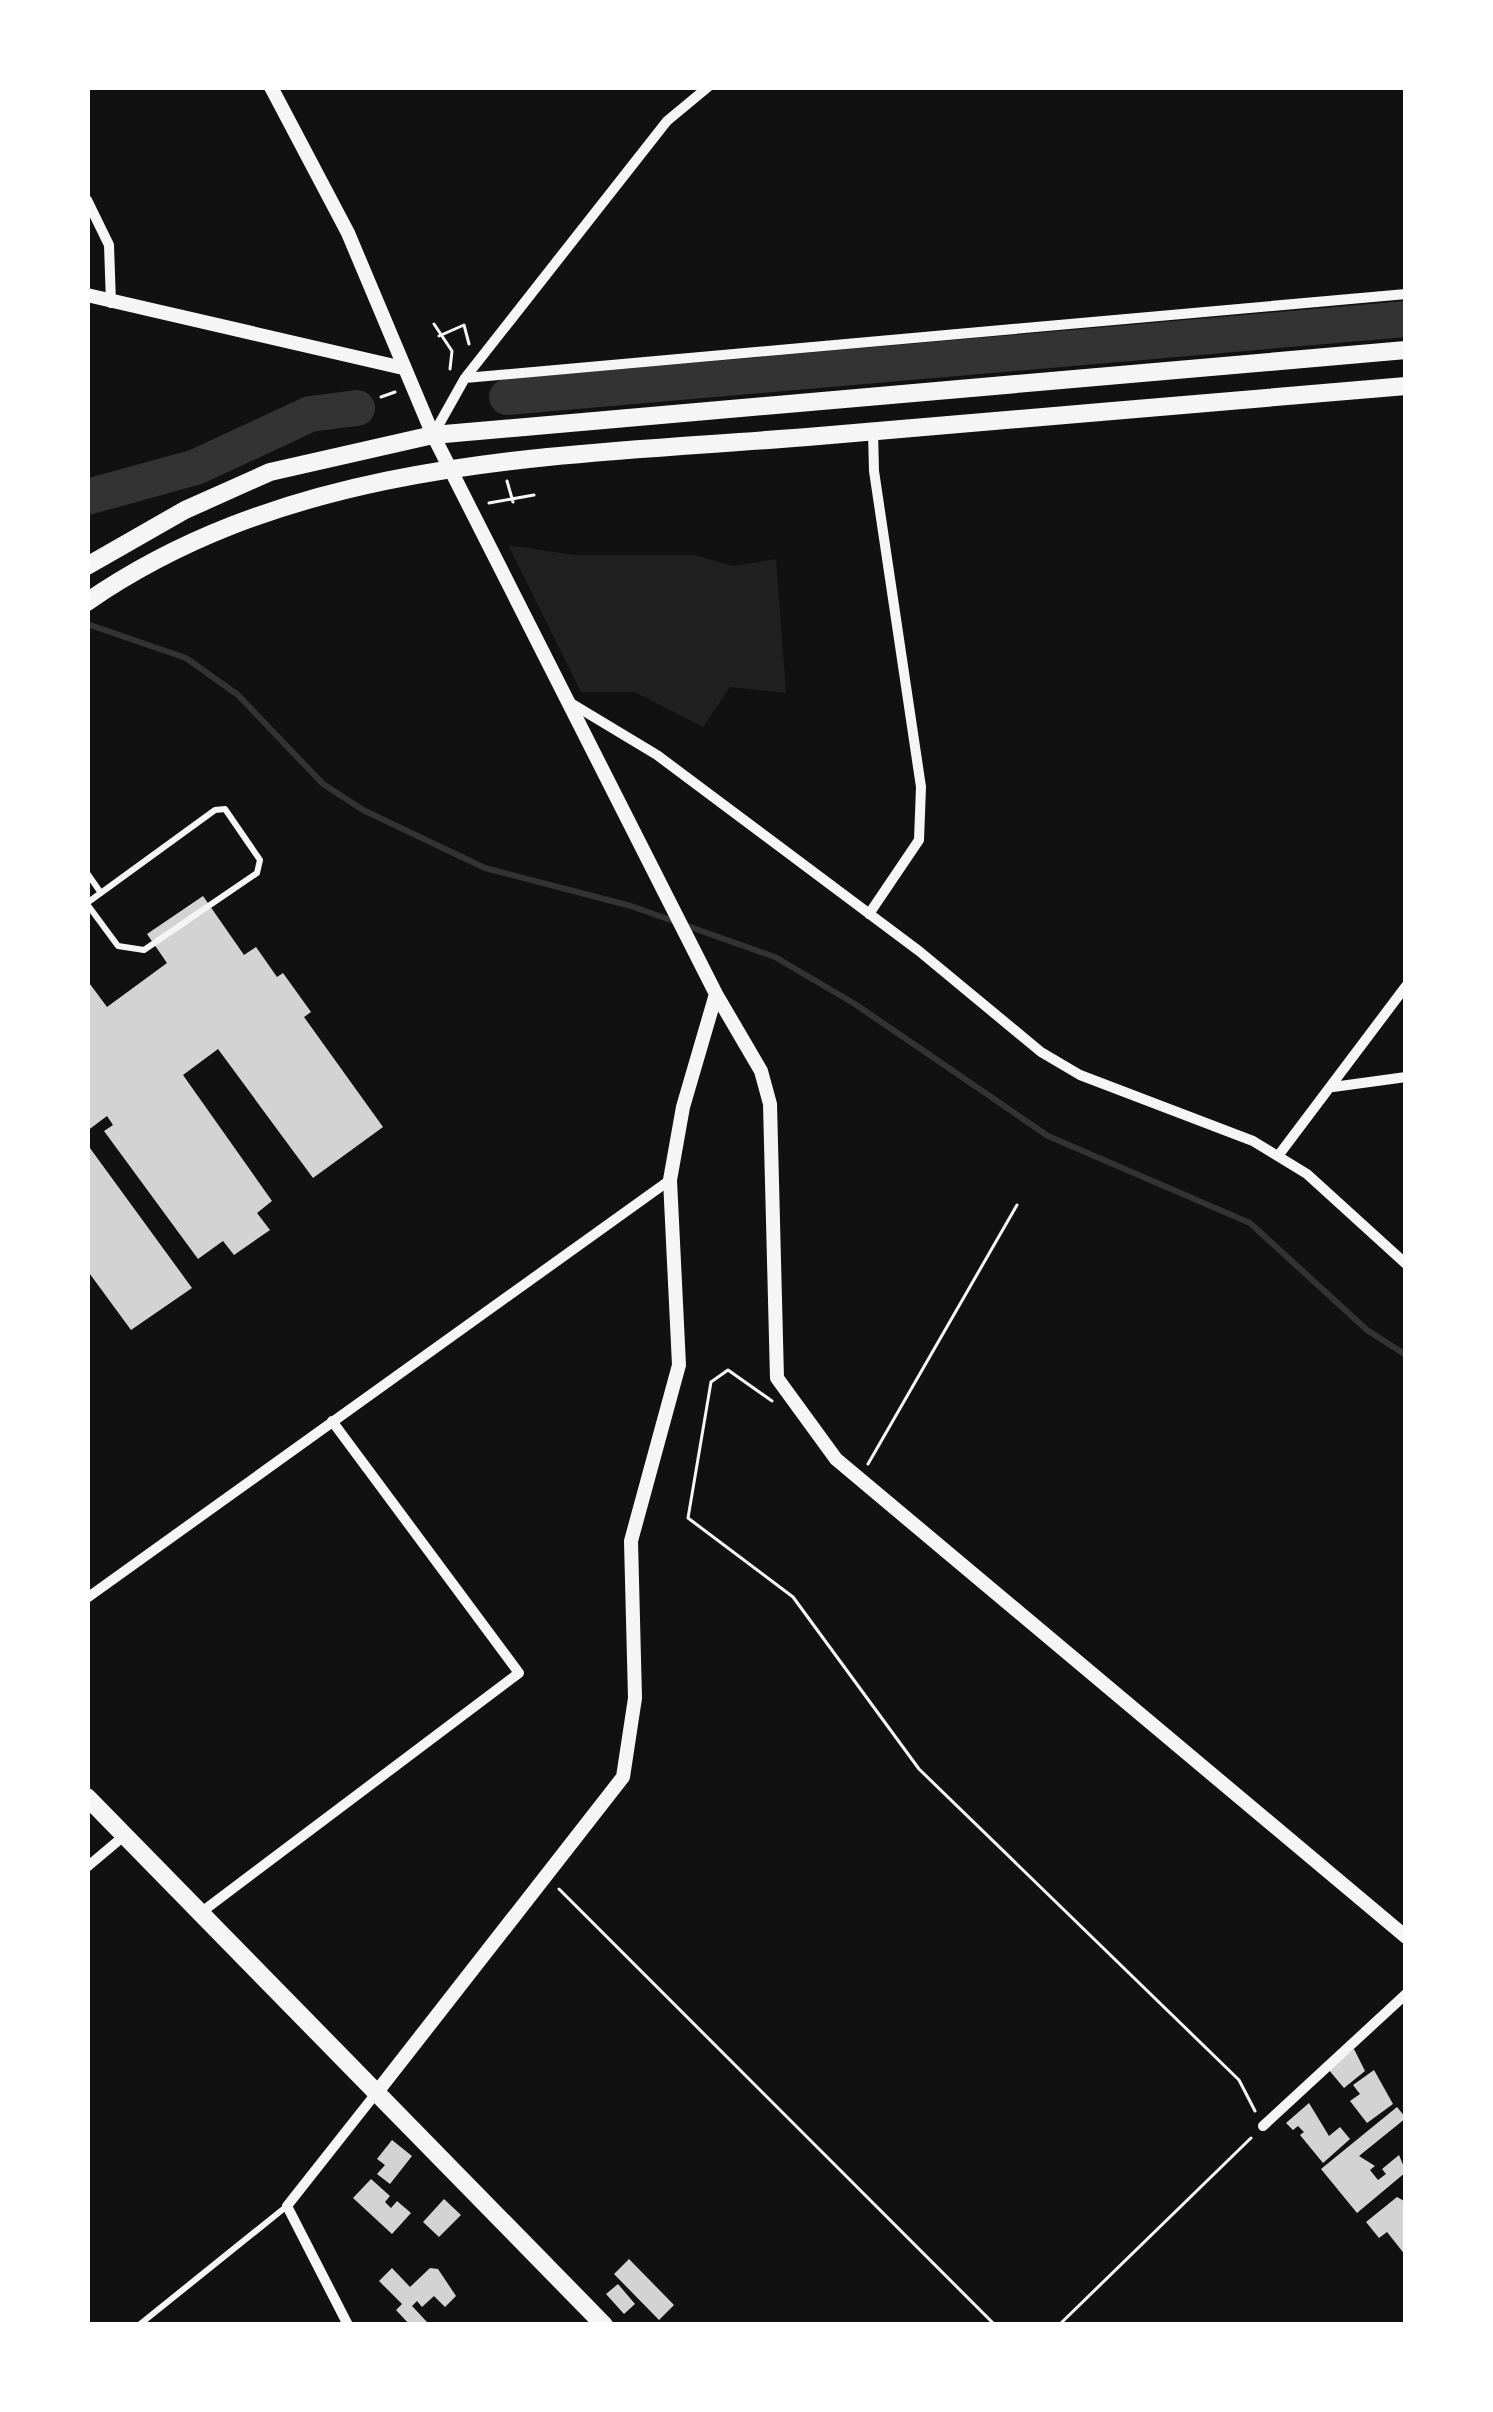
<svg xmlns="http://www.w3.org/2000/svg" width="1493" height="2412" font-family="'Playfair Display',serif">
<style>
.green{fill:#202020}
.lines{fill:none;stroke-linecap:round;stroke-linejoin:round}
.stream{stroke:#333;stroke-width:6}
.river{stroke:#333;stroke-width:36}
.building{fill:#d3d3d3}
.path{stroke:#f5f5f5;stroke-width:3}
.service{stroke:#f5f5f5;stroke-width:6}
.minor{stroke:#f5f5f5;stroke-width:10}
.tertiary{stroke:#f5f5f5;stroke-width:14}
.trunk{stroke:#f5f5f5;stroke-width:18}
</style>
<rect width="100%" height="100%" fill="#111"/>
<!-- green -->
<path class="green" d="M508,545l65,10h122l37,11 44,-7 10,134 -56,-6 -27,40 -68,-35h-54z"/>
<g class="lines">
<!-- stream -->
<path class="stream" d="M87,624l99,34 52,37 85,89 40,26 122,58 146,38 144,51 80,47 193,132 202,87 117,107 39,25"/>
<!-- river -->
<path class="river" d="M507,397l899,-78
M87,497l109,-30 114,-53 47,-6"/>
</g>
<!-- building -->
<path class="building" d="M203,896l41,59 12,-8 21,30 6,-4 28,39 -7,5 79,110 -70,51 -95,-129 -35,26 89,126 -15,12 13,17 -36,25 -11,-14 -25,18 -94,-128 9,-6 -6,-9 -20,15v-151l20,27 60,-44 -20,-29z
M87,1144l105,144 -61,42 -44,-60z
M1354,2049l11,22 -21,17 -16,-19z
M1374,2070l19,34 -26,19 -17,-22 10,-7 -7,-9z
M1309,2103l20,33 11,-9 10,12 -27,24 -23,-28 4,-3 -6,-6 -5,4 -7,-7z
M1397,2107l9,11 -47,38 16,10 -5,4 8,10 8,-6 -4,-5 17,-14 7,17 -49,41 -36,-44z
M392,2140l20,16 -22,28 -13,-10 8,-9 -8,-6z
M371,2179l19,17 -5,6 6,6 6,-7 14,12 -19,21 -39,-36z
M1397,2197l9,5v54l-19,-24 -8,6 -13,-16z
M444,2199l17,16 -22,22 -16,-15z
M629,2259l45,46 -15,15 -45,-46z
M392,2268l18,19 20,-19 8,1 18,27 -11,11 -11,-11 -12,11 -5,-6 -5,5 15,16 -17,3 -14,-15 6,-6 -23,-23z
M618,2284l17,20 -11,10 -18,-20z"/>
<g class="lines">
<!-- path -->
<path class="path" d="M434,324l18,27 -2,18
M439,336l25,-11 5,19
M381,397l14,-5
M507,481l6,21
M489,503l45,-8
M772,1401l-44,-31 -17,12 -23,136 105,79 126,172 320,311 16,31
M868,1464l149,-259
M559,1889l436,436
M1059,2325l192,-187"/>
<!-- service -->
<path class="service" d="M87,873l14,20
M87,903l128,-93 10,-1 35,51 -3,13 -113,77 -26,-4 -31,-42
M139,2325l148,-119"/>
<!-- minor -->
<path class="minor" d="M87,200l22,45 2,58
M465,378l941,-84
M433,435l32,-57 202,-257 41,-34
M569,702l88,53 262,196 122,101 39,23 173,66 54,33 99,90
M869,914l50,-74 2,-53 -47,-316 -1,-40
M1333,1087l73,-10
M1278,1156l128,-170
M87,1598l583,-418
M87,1867l38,-32
M203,1911l316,-238 -187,-252
M1263,2126l143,-132
M348,2325l-61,-119 90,-114"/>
<!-- tertiary -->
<path class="tertiary" d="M271,87l77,146 85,202 283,559 45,77 9,33 7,274 59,81 570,478
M87,295l316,73
M377,2092l246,-315 12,-79 -4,-157 48,-176 -9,-185 13,-73 33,-113"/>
<!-- trunk -->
<path class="trunk" d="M87,566l98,-56 85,-38 163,-37 973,-85
M87,602c216,-149 480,-145 732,-166 196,-16 391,-34 587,-50
M87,1797l517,528"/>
</g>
<!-- border -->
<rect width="1493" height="2412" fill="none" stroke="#ffffff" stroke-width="180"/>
</svg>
